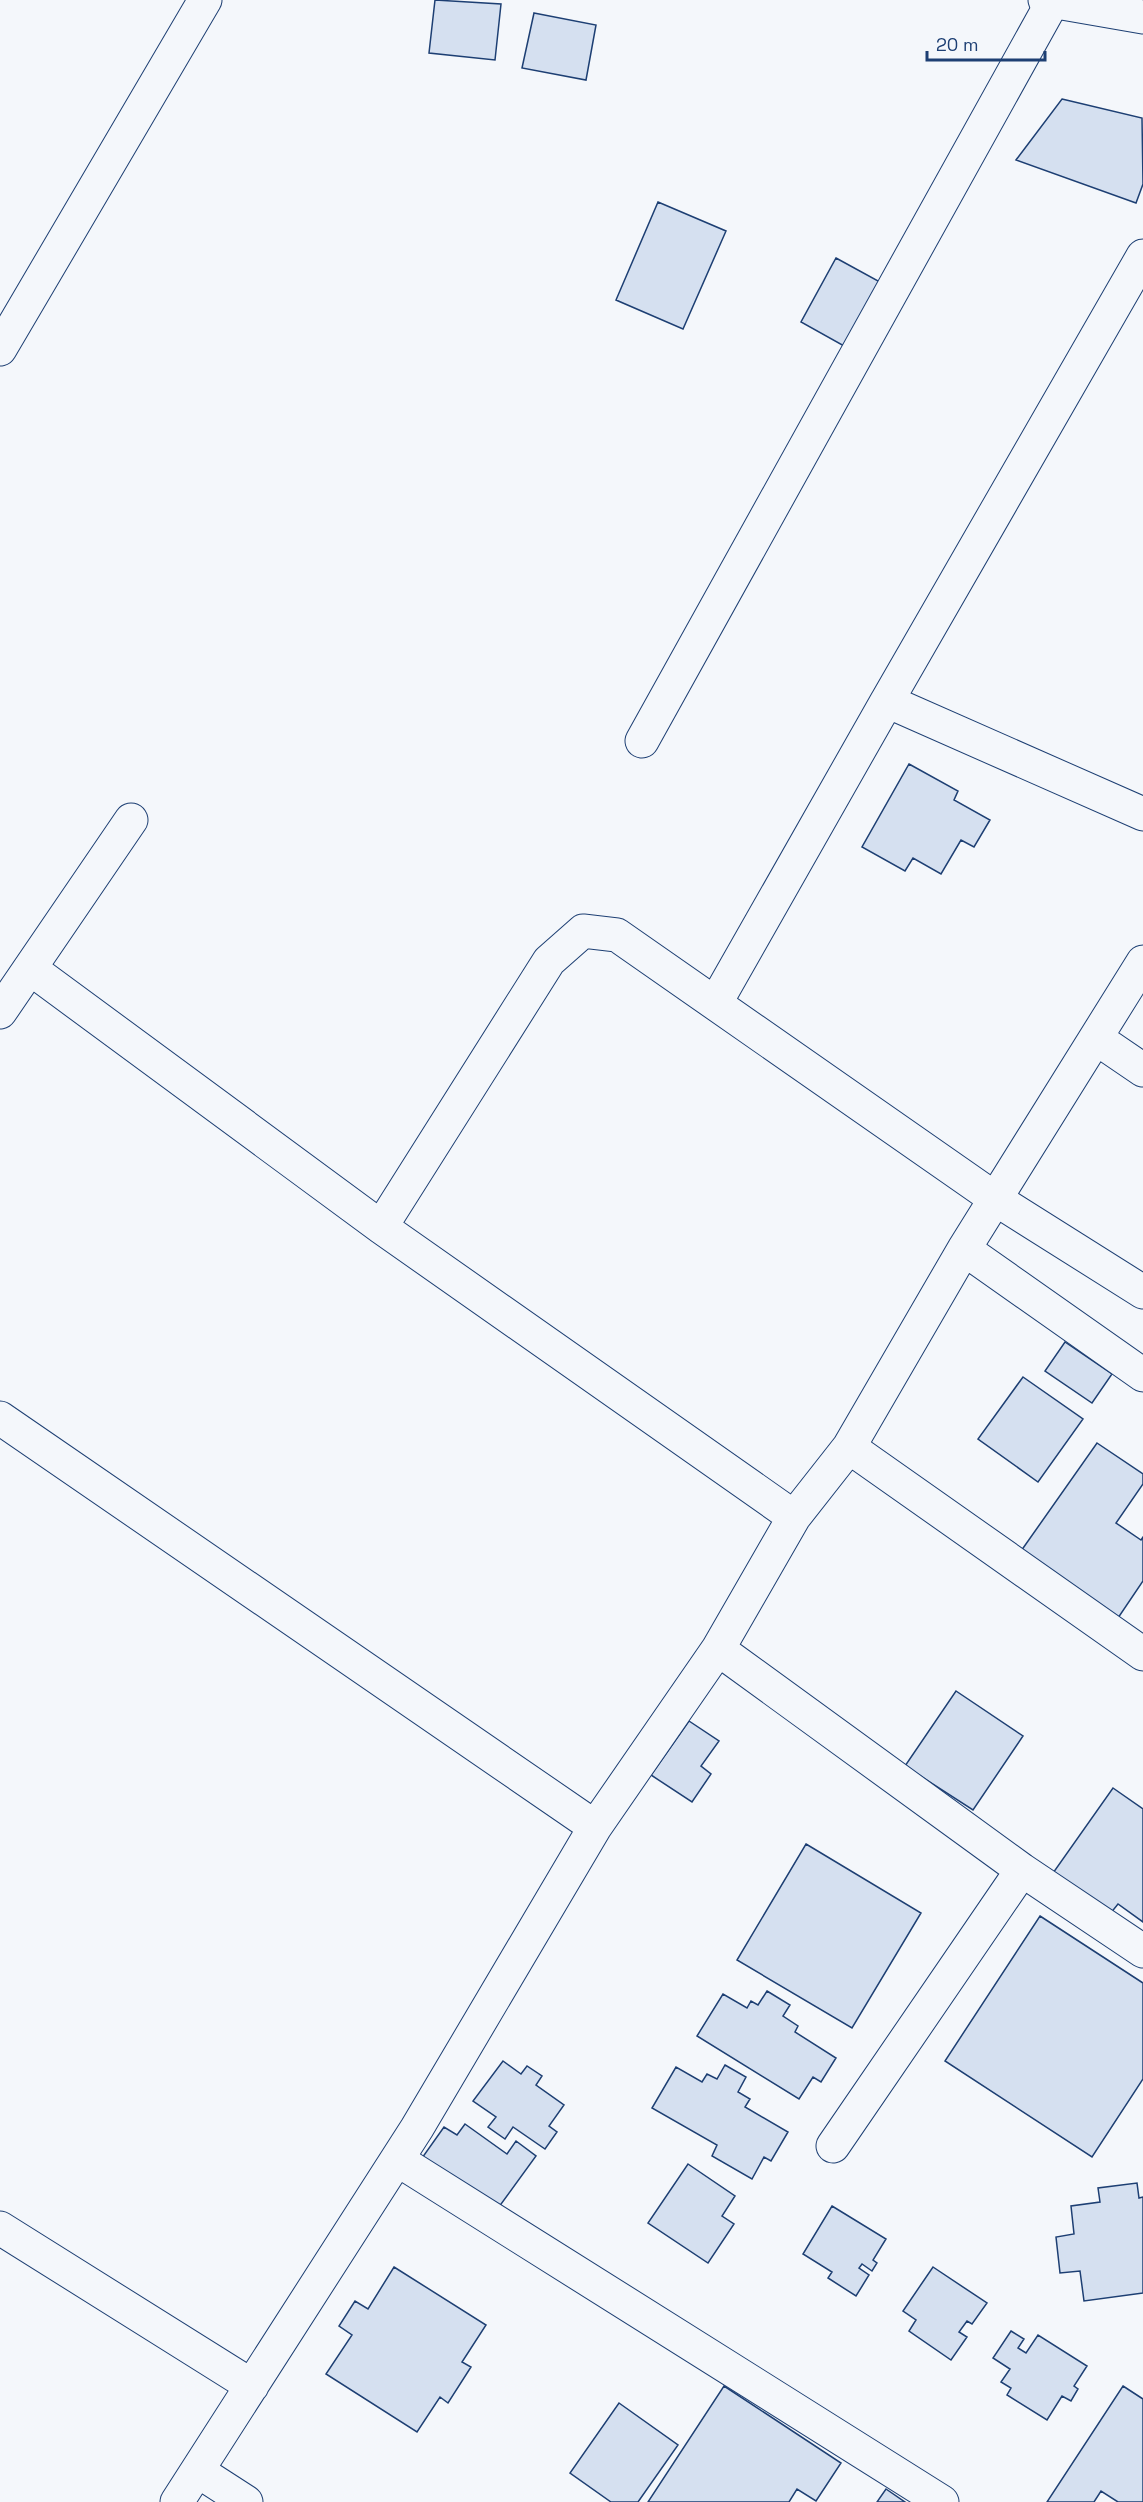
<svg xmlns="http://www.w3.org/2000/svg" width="1143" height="2502" font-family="'Space Grotesk',sans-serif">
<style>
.building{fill:#d5e0f0;stroke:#1d3f73;stroke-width:1.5}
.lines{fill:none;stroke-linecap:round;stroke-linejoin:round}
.minor-casing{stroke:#1d3f73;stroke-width:35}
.major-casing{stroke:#1d3f73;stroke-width:35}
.minor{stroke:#f4f7fb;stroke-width:33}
.major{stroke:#f4f7fb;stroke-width:33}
</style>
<rect width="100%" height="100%" fill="#f4f7fb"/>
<!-- building -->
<path class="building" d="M435,0l66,4 -6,56 -66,-7z
M534,13l62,12 -10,55 -64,-12z
M1062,99l80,19 1,66 -7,19 -120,-43z
M658,202l68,29 -43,98 -67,-29z
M836,258l44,24 -36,64 -43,-24z
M909,764l49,27 -4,9 36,20 -16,27 -13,-7 -20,34 -28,-16 -8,13 -43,-24z
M1065,1342l47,32 -20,29 -47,-32z
M1023,1377l60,42 -45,63 -60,-43z
M1097,1443l46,31v10l-27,39 25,17 2,-3v44l-25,37 -104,-57z
M956,1691l67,45 -50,74 -68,-44z
M689,1721l30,20 -18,25 10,8 -19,28 -41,-27z
M1113,1788l30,21v113l-25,-18 -8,10 -57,-41z
M806,1844l115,69 -69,115 -115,-68z
M1040,1916l103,67v96l-51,78 -147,-96z
M767,1991l23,14 -7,11 15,10 -3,6 41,26 -15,24 -8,-5 -14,22 -102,-63 26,-42 24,14 4,-7 7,4z
M503,2061l18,13 6,-8 15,10 -6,9 28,20 -15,21 8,6 -12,17 -32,-22 -8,12 -17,-12 8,-10 -23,-16z
M725,2065l21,12 -8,15 12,7 -5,8 43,25 -17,29 -7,-4 -12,22 -40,-23 5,-11 -65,-37 24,-41 26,15 5,-8 10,5z
M465,2124l42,30 9,-13 20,15 -40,55 -74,-53 22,-31 13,8z
M688,2164l47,32 -13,20 12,8 -26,39 -60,-40z
M1137,2183l2,15 4,-1v96l-59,8 -4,-30 -20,2 -4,-36 18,-3 -3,-28 29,-4 -2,-14z
M832,2206l54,33 -13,21 4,3 -5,8 -10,-7 -3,4 10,7 -13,21 -28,-18 4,-6 -29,-18z
M394,2267l92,58 -24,37 9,5 -23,36 -8,-6 -23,35 -91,-58 26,-39 -13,-9 16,-25 13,8z
M933,2267l54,36 -15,21 -5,-3 -8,11 8,5 -16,23 -42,-29 7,-11 -13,-9z
M1011,2331l13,8 -6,9 8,5 12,-18 49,31 -13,20 4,3 -7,12 -9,-5 -15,24 -40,-25 4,-7 -10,-6 9,-13 -17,-11z
M724,2386l117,77 -25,38 -19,-12 -8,13h-141z
M1123,2386l20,13v103h-25l-17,-11 -7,11h-47z
M619,2403l59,42 -40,57h-27l-41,-29z
M886,2489l19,13h-28z"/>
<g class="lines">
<!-- minor casing -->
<g class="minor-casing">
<path id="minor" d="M0,349l205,-349
M887,701l256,-445
M642,741l411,-740
M31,969l350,258 413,290
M716,1002l171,-301 256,113
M0,1012l131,-192
M1096,1038l47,32
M381,1227l168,-266 34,-30 34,4 380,265 146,92
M964,1249l179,126
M0,1418l595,409
M849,1447l294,207
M718,1649l304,221 121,81
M833,2146l189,-276
M398,2160l544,342
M0,2228l252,158
M198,2471l48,31
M177,2502l240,-374 178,-301 123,-178 76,-132 55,-70 115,-198 179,-287"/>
</g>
<!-- major casing -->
<g class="major-casing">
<path id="major" d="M1045,0l98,17"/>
</g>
<!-- minor -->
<use href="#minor" class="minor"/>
<!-- major -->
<use href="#major" class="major"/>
</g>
<!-- scale -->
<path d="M927 51v9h118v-9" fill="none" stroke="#1d3f73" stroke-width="3"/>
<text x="936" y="51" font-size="18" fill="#1d3f73" stroke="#f4f7fb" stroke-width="4.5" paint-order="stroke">20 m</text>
</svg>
